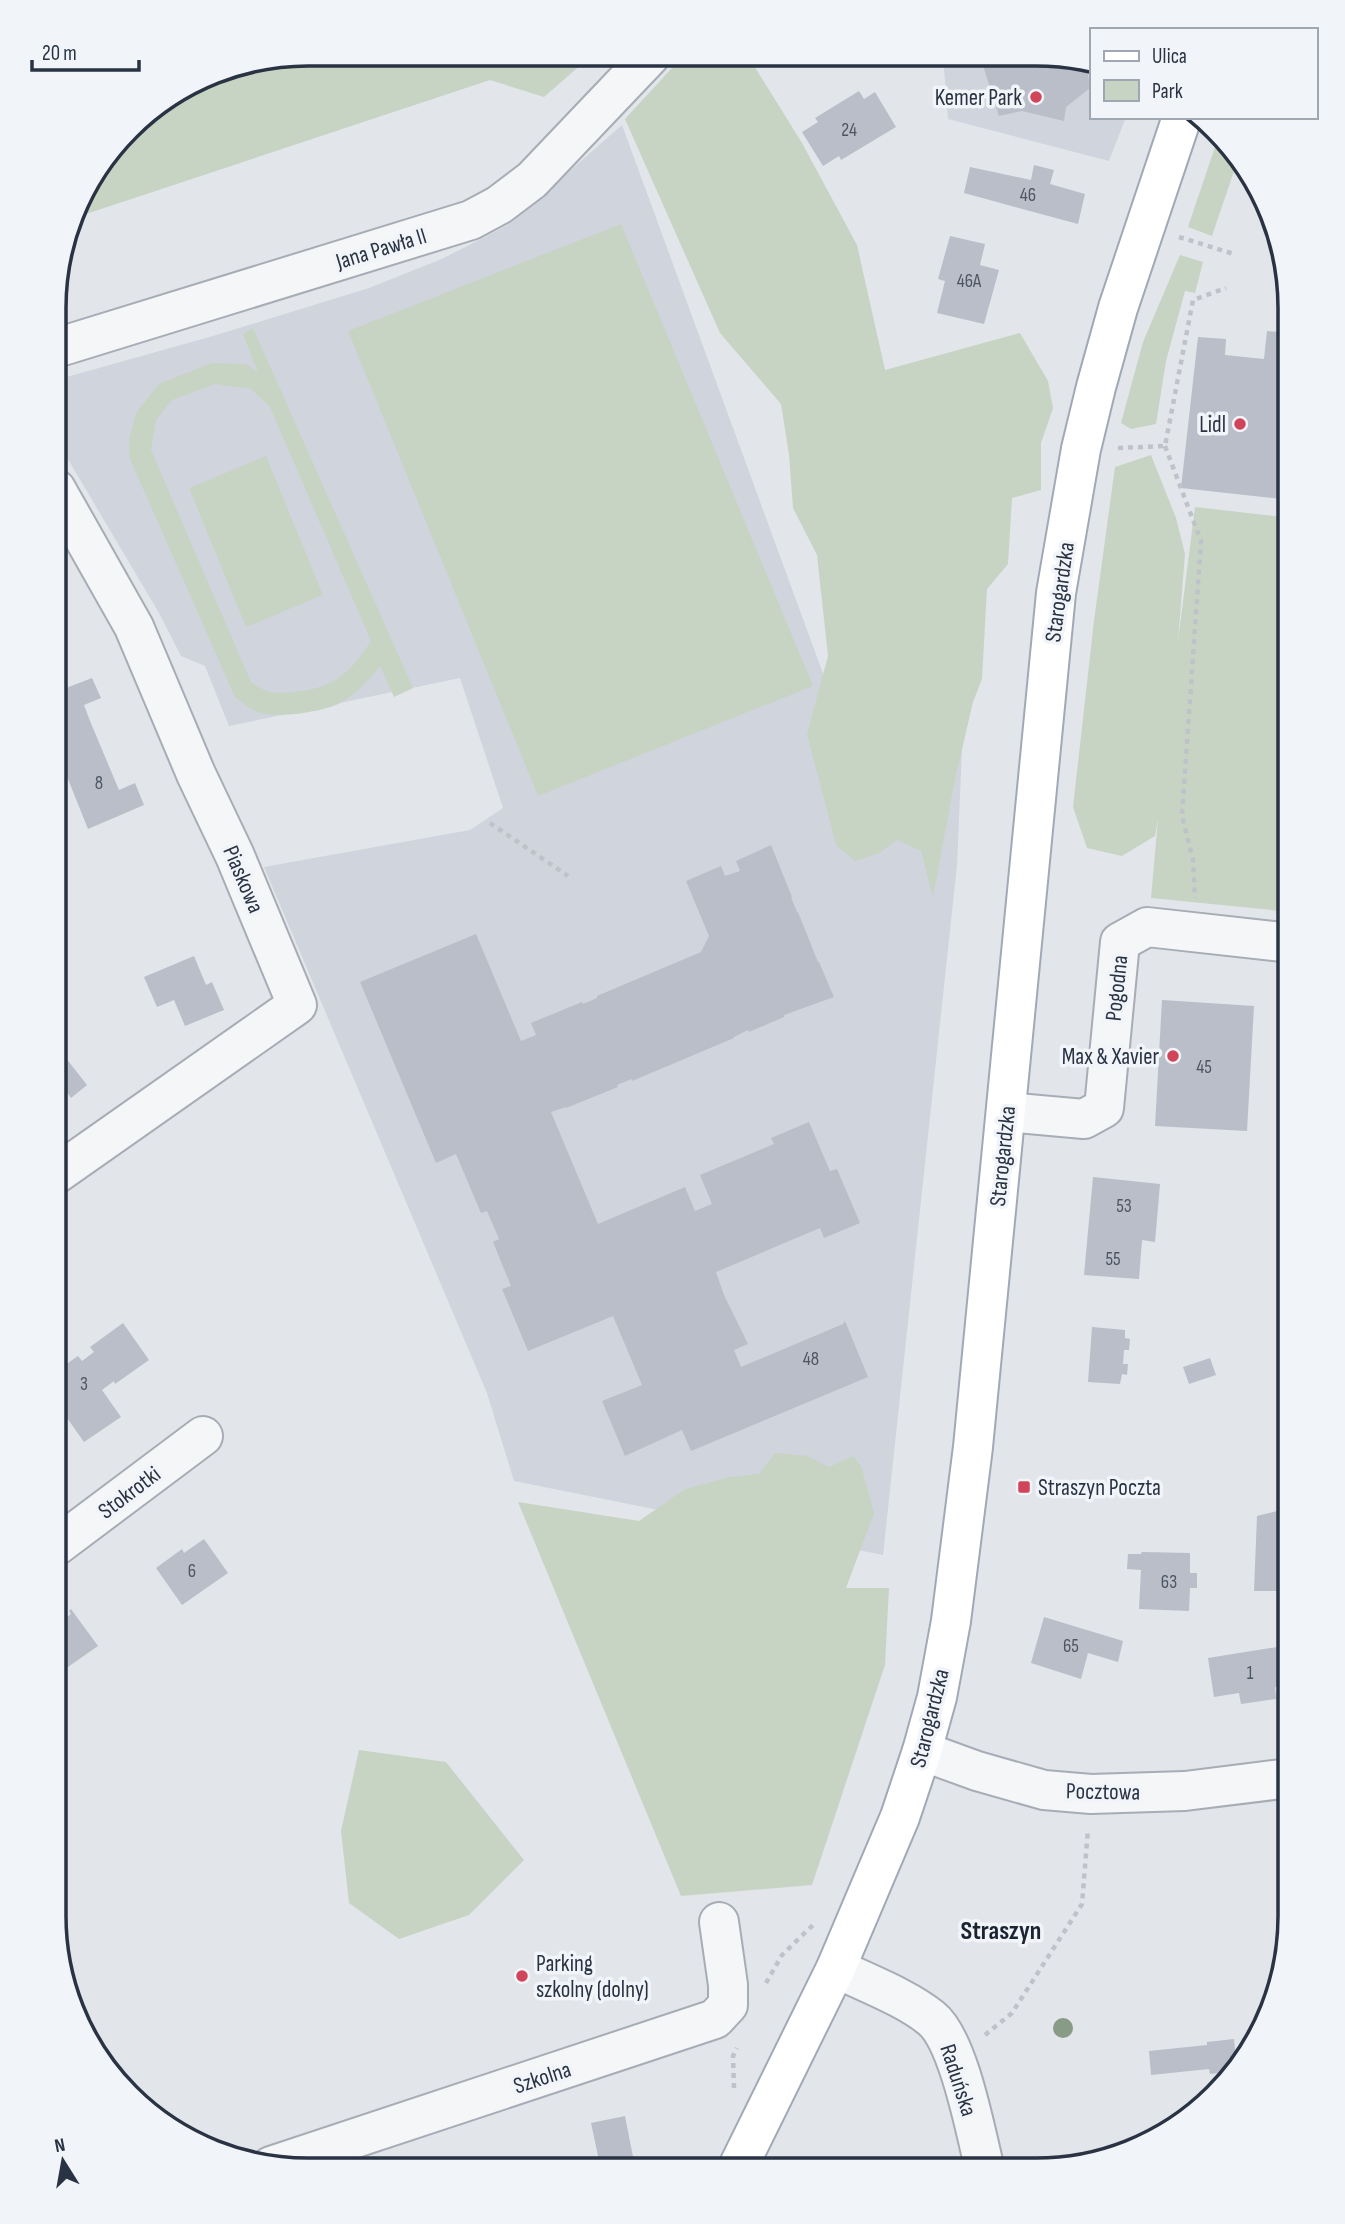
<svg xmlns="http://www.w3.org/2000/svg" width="1345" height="2224" font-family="'Sofia Sans Condensed',sans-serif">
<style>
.built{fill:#d0d4dc}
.green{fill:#c7d4c3;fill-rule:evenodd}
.building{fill:#b9bec8}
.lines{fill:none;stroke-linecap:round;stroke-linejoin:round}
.minor-casing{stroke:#a7acb5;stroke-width:42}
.major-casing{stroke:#a1a9b6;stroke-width:42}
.path{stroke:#bfc3c9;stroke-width:4.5;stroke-dasharray:5 5;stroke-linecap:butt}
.minor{stroke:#f4f6f8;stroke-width:38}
.major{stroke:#fff;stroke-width:38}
.tree{fill:#889b87}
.poi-dot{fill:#d1455a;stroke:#f1f4f8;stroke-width:2.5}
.labels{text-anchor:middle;stroke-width:7;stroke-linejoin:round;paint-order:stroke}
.number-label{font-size:19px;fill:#4d5664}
.poi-label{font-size:23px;fill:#293343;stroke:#f1f4f8;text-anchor:end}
.street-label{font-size:23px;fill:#293343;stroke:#f1f4f8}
.quarter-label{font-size:26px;font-weight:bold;fill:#1b2433;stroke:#f1f4f8}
.rim{fill:none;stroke:#293343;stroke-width:3.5}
</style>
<rect width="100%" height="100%" fill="#e2e5ea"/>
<!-- built -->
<path class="built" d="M943,56h127l21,9v52h35l-17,44 -161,-42z
M622,125l225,614 116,-12 -6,138 -74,690 -369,-74 -27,-88 -223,-526 206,-37 33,-22 -43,-130 -231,48 -24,-60 -24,-10 -22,-43 -103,-174v-59l157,-44 156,-48 75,-30 64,-33z"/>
<!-- green -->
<path class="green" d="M309,54l283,1 -48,42 -54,-17 -416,138 7,-22 60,-78 71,-45z
M684,55l64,1 54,87 55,102 28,125 135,-37 28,48 5,27 -12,35v47l-29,8 -4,66 -21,25 -5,90 -9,23 -19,82 -21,113 -12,-46 -24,-11 -18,13 -24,8 -19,-16 -29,-111 21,-78 -11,-101 -24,-47 -4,-53 -8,-51 -61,-71 -95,-214z
M1217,141l19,24 -24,71 -24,-9z
M621,224l192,462 -275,110 -190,-465z
M1180,255l23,7 -8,31 -10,-2 -19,70 -10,63 -25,5 -10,-6 22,-81z
M253,328l160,360 -19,9 -14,-31c-10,13 -25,29 -40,37 -16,9 -65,16 -82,9 -8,-3 -16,-10 -23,-15l-105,-238 -1,-19 7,-27 23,-29 53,-21 34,1 12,8 -15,-38zM215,384l36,5 19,18 101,234c-21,33 -39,48 -79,51 -19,2 -25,1 -41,-10l-100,-232 5,-30 16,-20z
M1151,455l25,63 9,36 -7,87 17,-134 96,11v394l-140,-14 7,-79 -3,17 -33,20 -35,-8 -14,-41 21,-186 21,-154z
M266,456l57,139 -77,32 -57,-139z
M775,1453l33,3 21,11 24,-11 8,10 13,47 -28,75h43l-4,77 -73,220 -131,11 -163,-394 121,19 46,-32 45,-12 29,-3z
M359,1750l87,12 78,98 -55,55 -70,24 -50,-36 -8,-72z"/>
<!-- building -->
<path class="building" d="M980,56h90l16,7 4,25 -24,19 -2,14 -42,-10 -23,5z
M859,91l5,8 11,-7 21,35 -55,33 -2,-4 -16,10 -21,-34 16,-10 -3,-4z
M1034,165l20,5 -4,14 35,10 -7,30 -114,-31 6,-26 61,13z
M950,236l35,8 -5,21 19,5 -15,54 -47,-11 8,-32 -7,-2z
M1267,331l24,2v167l-110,-12 17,-151 28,2 -1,16 39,4z
M92,678l9,20 -17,7 6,16 29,69 16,-7 9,22 -56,24 -32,-80v-33l9,-3 -9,-21z
M771,845l21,52h-1l6,15h1l20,50h1l15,35 -50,18v2l-35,15 -1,-2 -14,7v1l-102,43v-2l-15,6 1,2 -52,21v-1l-15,5 47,112 87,-37 10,24 17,-7 -12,-29 74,-31 -3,-6 38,-16 21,49 7,-2 23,54 -36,15 -4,-10 -104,44 8,23 24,49 -14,6 7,17 102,-43 2,-3 23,56 -177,74 -9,-21 -57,26 -23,-55 40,-16 -29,-69 -85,35 -26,-62 9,-3 -18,-44 6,-3 -12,-28 -6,2 -25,-59 -20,9 -76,-181 116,-48 45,107 15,-6 -5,-12 51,-21 1,2 14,-6v-2l104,-44 8,-16 -23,-55 35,-15 4,10 15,-5 -4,-10z
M194,956l12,29 6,-3 12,28 -39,16 -11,-26 -17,7 -13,-30z
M1162,1000l92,6 -7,125 -92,-5z
M55,1044l32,41 -16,13 -5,-7 -11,9z
M1093,1177l67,7 -5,58 -13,-2 -3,39 -55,-4z
M123,1323l26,37 -34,24 -1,-3 -12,9 19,27 -37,25 -17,-24 -12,8v-54l23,-16 4,5 12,-9 -4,-5z
M1092,1327l33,3v8l5,1 -1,11h-5l-1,14h5l-1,11 -5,-1 -2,10 -32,-2z
M1210,1358l6,17 -27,9 -6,-17z
M1290,1508v82l-1,1h-35l3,-75z
M204,1539l24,34 -46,32 -26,-37 26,-19 2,4z
M1142,1552l48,1v20h7v15h-7l-1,23 -50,-2 2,-39 -14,-1 1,-15h13z
M71,1609l27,37 -43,30v-50l16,-12 -2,-3z
M1044,1617l79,24 -5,21 -30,-9 -7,26 -50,-16z
M1290,1645v40l-15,2 1,12 -35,5 -2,-11 -25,4 -6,-39z
M1234,2039l3,32 -27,3 -1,-5 -58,6 -2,-24 58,-6v-3z
M625,2116l8,41 -33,8 -9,-42z"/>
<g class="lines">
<!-- minor casing -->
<g class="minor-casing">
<path id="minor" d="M56,348l415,-128 28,-15 33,-25 119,-125
M1007,1112l77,7 20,-11 16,-166 27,-15 144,16
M55,1175l242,-170 -62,-149 -39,-82 -62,-147 -78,-138
M55,1547l148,-111
M922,1751l55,20 67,19 47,4 94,-3 105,-13
M836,1968c30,15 69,29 95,50 28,22 45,116 54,152
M271,2166l444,-147 13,-14v-20l-9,-63"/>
</g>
<!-- major casing -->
<g class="major-casing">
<path id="major" d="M737,2169l99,-201 64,-151 22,-66 15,-54 14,-76 22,-174 83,-854 25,-144 15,-62 22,-79 64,-191"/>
</g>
<!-- path -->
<path class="path" d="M1179,237l55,17
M1165,446l36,95 -19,275 11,44 2,38
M1118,448l47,-2 28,-146 33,-12
M490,823l78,53
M766,1983l16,-28 31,-30
M985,2035l27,-22 70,-109 6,-75
M734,2088l-1,-32 4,-8"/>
<!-- minor -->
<use href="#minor" class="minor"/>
<!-- major -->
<use href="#major" class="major"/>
</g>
<!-- trees -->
<circle class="tree" cx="1063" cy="2028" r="10"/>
<!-- markers -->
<g class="poi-dot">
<circle cx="1036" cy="97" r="7"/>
<circle cx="1240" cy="424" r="7"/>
<circle cx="1173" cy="1056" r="7"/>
<rect x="1017" y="1480" width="14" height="14" rx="3.5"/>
<circle cx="522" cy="1976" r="7"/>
</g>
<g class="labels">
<!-- number labels -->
<g class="number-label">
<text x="849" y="136">24</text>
<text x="1028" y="201">46</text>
<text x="969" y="287">46A</text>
<text x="99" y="789">8</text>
<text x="1204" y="1073">45</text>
<text x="1124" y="1212">53</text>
<text x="1113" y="1265">55</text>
<text x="811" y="1365">48</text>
<text x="84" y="1390">3</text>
<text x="192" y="1577">6</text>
<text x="1169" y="1588">63</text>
<text x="1071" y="1652">65</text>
<text x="1250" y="1679">1</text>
</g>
<!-- poi labels -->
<g class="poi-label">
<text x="1022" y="105">Kemer Park</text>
<text x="1226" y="432">Lidl</text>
<text x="1159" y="1064">Max &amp; Xavier</text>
<text x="1038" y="1495" text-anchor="start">Straszyn Poczta</text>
<text x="536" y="1971" text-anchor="start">Parking<tspan x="536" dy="26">szkolny (dolny)</tspan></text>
</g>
<!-- street labels -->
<g class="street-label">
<text transform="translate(381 248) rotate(-17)" y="8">Jana Pawła II</text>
<text transform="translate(1059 592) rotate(-82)" y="8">Starogardzka</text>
<text transform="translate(244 879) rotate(67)" y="8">Piaskowa</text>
<text transform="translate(1116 988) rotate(-84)" y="8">Pogodna</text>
<text transform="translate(1002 1156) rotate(-84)" y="8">Starogardzka</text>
<text transform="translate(129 1492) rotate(-37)" y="8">Stokrotki</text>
<text transform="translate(929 1718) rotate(-76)" y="8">Starogardzka</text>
<text transform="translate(1103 1791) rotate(1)" y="8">Pocztowa</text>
<text transform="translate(542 2077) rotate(-18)" y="8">Szkolna</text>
<text transform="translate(959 2080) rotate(72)" y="8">Raduńska</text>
</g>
<!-- quarter labels -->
<g class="quarter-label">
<text x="1001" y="1939">Straszyn</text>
</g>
</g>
<!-- crop -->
<path d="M0 0H1345V2224H0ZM308 66H1036A242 242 0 0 1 1278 308V1916A242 242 0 0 1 1036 2158H308A242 242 0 0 1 66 1916V308A242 242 0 0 1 308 66Z" fill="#f1f4f8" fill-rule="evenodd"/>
<path class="rim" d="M308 66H1036A242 242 0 0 1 1278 308V1916A242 242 0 0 1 1036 2158H308A242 242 0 0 1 66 1916V308A242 242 0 0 1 308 66Z"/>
<!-- legend -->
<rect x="1090" y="28" width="228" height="91" fill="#f1f4f8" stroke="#a1a7b0" stroke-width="2"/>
<rect x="1104" y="51" width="35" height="10" fill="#ffffff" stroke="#a1a7b0" stroke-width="2"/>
<text x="1152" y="63" font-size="21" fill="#293343">Ulica</text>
<rect x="1104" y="80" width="35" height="21" fill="#c7d4c3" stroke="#a1a7b0" stroke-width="2"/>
<text x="1152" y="98" font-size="21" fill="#293343">Park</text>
<!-- north arrow -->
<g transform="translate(63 2161) rotate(349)" stroke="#f1f4f8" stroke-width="5" paint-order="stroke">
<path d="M0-5L12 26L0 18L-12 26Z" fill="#293343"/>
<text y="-10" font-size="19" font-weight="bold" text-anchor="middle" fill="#293343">N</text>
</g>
<!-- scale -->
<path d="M32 60v10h107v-10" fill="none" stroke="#293343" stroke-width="3.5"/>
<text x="42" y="60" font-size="21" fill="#293343" stroke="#f1f4f8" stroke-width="5" paint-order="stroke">20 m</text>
</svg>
